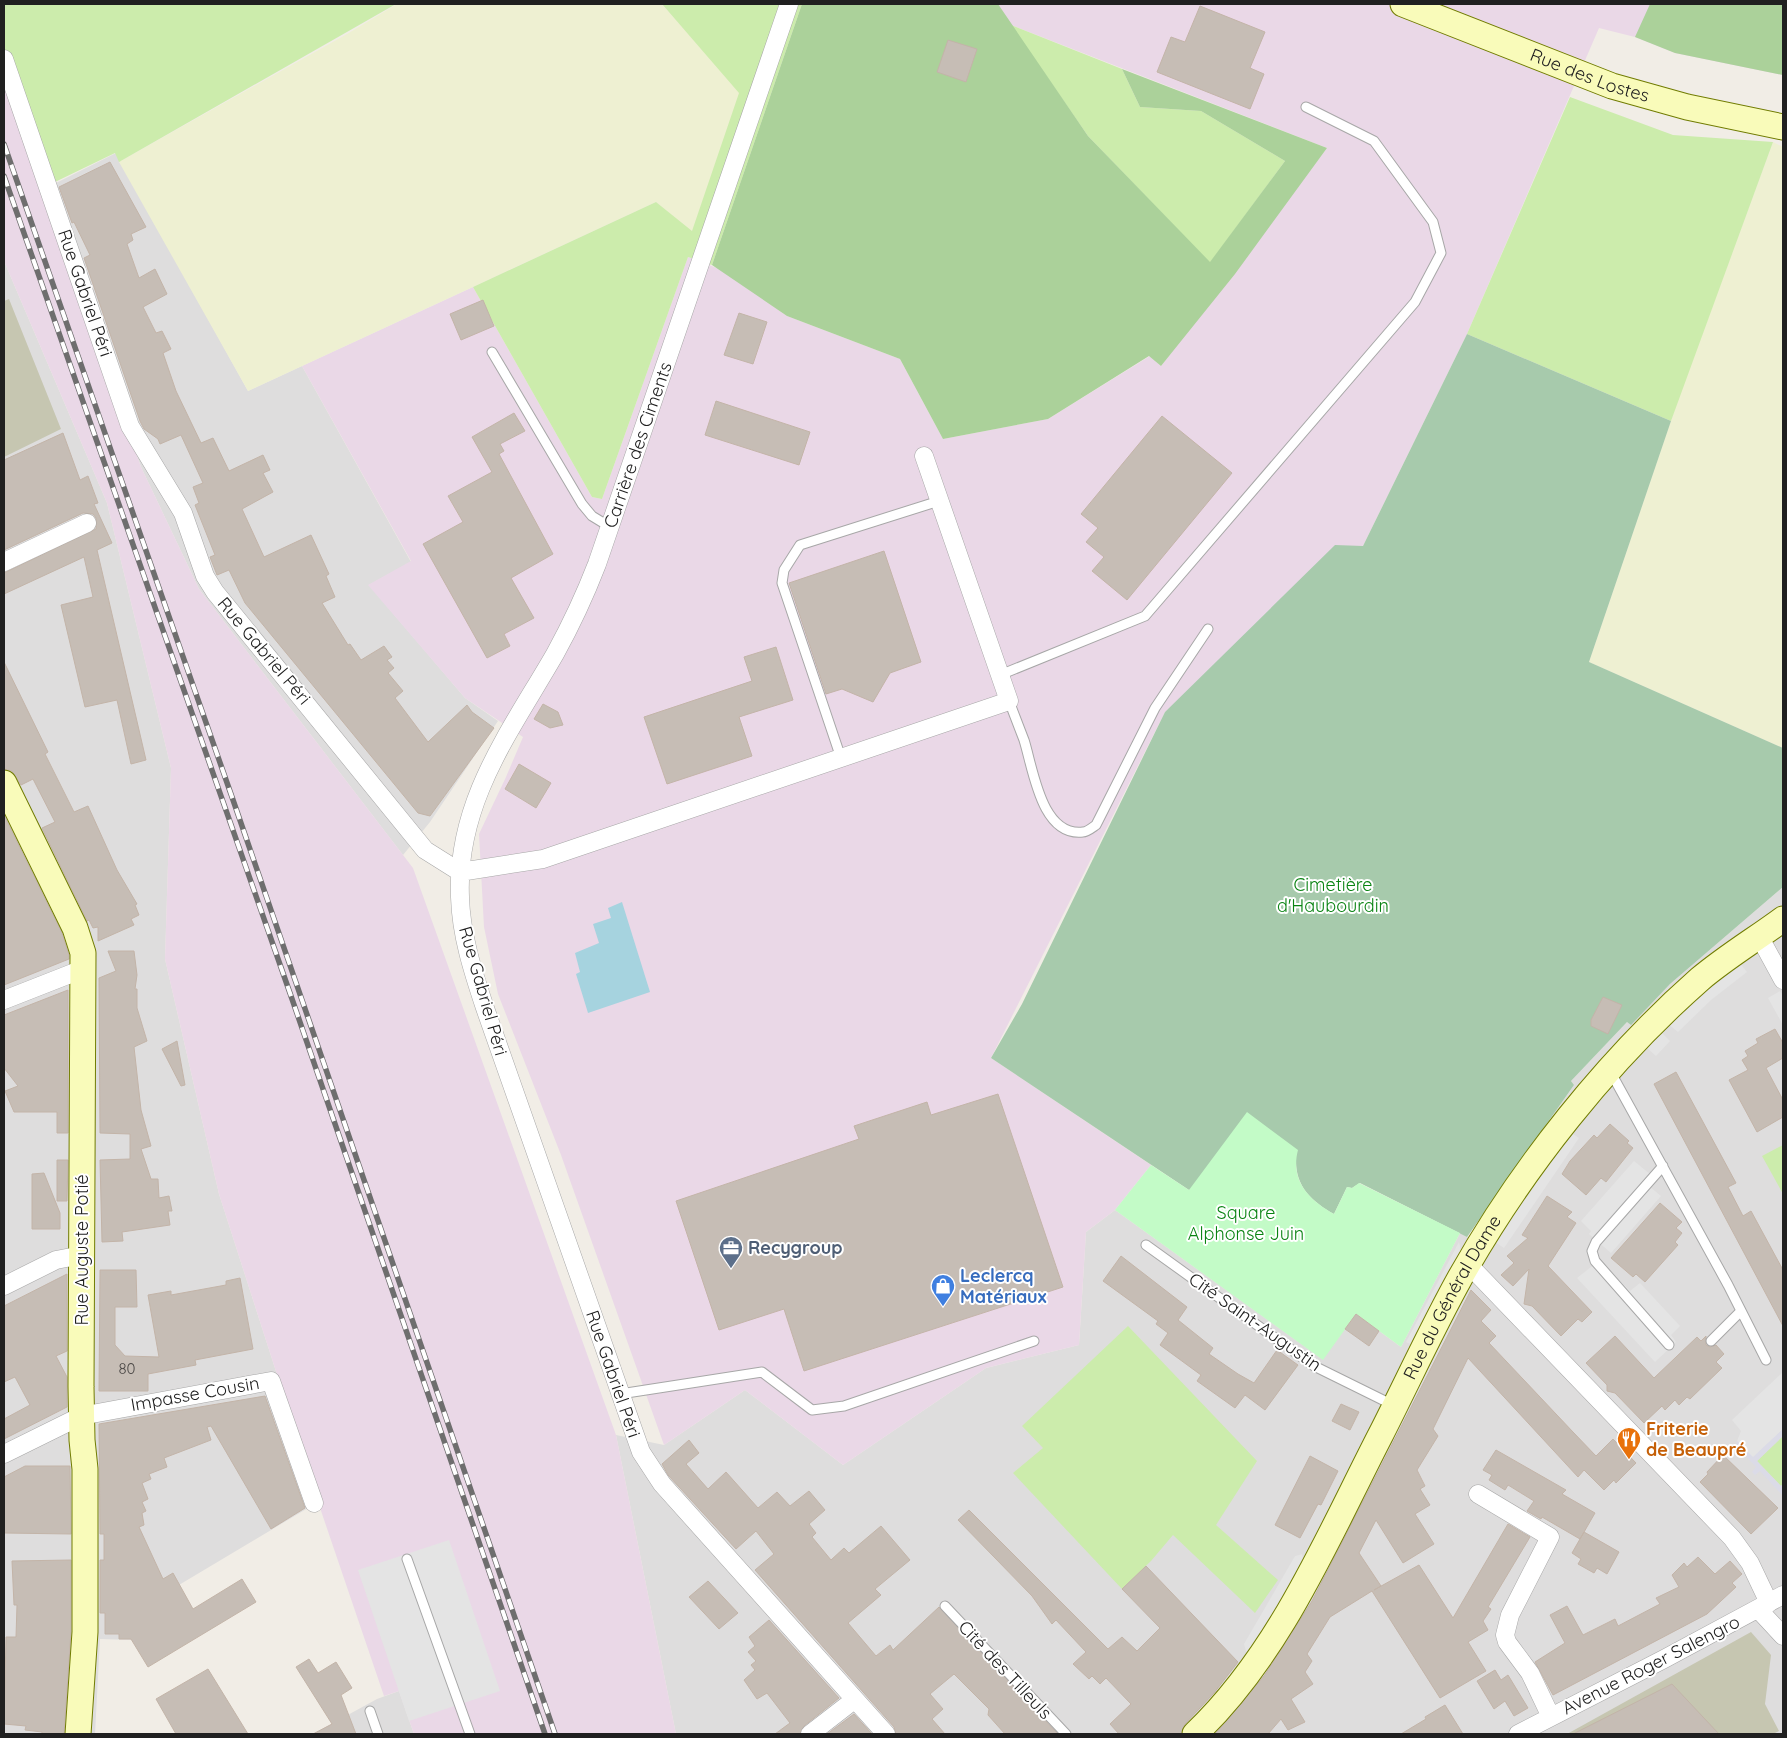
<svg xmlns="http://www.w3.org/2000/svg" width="1787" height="1738" font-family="Quicksand,sans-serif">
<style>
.residential{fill:#dedddd}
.industrial{fill:#ead8e7}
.construction{fill:#c6c6b1}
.farmland{fill:#eef0d2}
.grass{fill:#ccecac}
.forest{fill:#abd19a}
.cemetery{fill:#a7caac}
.park{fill:#c3fbc7}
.parking{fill:#e4e4e4}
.plaza{fill:#dbdbe7}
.water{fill:#a6d3df}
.building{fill:#c6bdb5;stroke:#c3b4a8}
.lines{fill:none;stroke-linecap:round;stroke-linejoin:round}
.lane-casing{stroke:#a7a7a7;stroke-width:11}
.street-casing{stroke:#a7a7a7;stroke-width:19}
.secondary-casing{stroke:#717c02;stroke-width:27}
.lane{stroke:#fff;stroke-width:9}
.street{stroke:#fff;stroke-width:18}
.secondary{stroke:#f9fbba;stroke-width:25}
.rail-casing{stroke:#6e6e6e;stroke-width:5.5}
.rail{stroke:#fff;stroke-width:4;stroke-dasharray:11;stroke-linecap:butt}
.labels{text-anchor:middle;stroke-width:4;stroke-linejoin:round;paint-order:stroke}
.number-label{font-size:15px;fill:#4a4745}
.street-label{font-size:18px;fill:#202020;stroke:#fff}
.park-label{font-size:18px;fill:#098312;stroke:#fff}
.service-label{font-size:18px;font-weight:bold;fill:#4e5e75;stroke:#fff;text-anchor:start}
.shop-label{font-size:18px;font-weight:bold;fill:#366cbe;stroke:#fff;text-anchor:start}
.food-label{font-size:18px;font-weight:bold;fill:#c56008;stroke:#fff;text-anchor:start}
</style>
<rect width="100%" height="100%" fill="#f1ede6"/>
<!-- residential -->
<path class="residential" d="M116,153l132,238 54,-25 109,196 -42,23 96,113 33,23 -68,101 -27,33 -204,-266 -58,-122 -99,-277z
M4,261l103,242 64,265 -6,191 54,235 99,308 -186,111 1,27 -33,-1 -5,95h-91z
M1783,887v847h-1107l-60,-299 48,10 81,-55 98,75 143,-97 93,-23 7,-113 29,-22 207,149 34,-45 45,33 59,-114 8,4 106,-152 -3,-4 56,-59 4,2 39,-40z
M399,1691l15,43h-101l64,-35z"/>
<!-- industrial -->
<path class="industrial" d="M998,4h785v71l-108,-22 -40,-16 -36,-9 -132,306 -104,212 -198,166 -174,346 160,107 -36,45 -29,22 -7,113 -93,23 -143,97 -98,-75 -81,55 -103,-290 -63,-161 -14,-67 -5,-93 27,-57 17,-40 -58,-39 -97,-113 43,-24 -109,-195 171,-79 119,210 10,2 86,-242 34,13 65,46 113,43 43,80 105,-20 102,-63 11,10 166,-218 -316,-123z
M4,82l137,385 58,122 214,279 203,567 60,299h-262l-15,-43 -15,5 -66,-194 -99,-308 -54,-235 6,-191 -64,-265 -103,-242z"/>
<!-- construction -->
<path class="construction" d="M9,299l52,130 -57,28v-156z
M1751,1632l20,23 -6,49 14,27 -6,3h-206z"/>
<!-- farmland -->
<path class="farmland" d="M397,4h265l78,89 -48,139 -36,-30 -408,189 -129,-229 228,-128z
M1773,142l10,5v601l-194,-86 90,-265z"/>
<!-- grass -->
<path class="grass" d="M4,4h392l-277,158 -4,-9 -60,29 -51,-100z
M662,4h140l-90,261 -24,-8 -86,242 -10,-2 -119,-210 183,-85 36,29 47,-138z
M1011,25l111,44 18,38 61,4 84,50 -75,102 -122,-127z
M1570,97l103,38 100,7 -102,279 -204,-87z
M1783,1145v49l-21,-38z
M1128,1326l129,135 -41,64 62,55 -23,33 -82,-78 -22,26 -29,28 -109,-116 30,-25 -21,-22z
M1783,1436v48l-2,2 -24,-25z"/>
<!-- forest -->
<path class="forest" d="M802,4h196l90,132 122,126 75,-101 -84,-50 -61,-4 -18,-38 205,79 -92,126 -74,92 -12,-10 -101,63 -105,20 -43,-80 -113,-43 -75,-51z
M1650,4h133v71l-108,-22 -40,-16z"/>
<!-- cemetery -->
<path class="cemetery" d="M1467,334l204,87 -82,241 194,86v139l-113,97 -39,41 -4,-3 -56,59 3,4 -107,152 -107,-54 -8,5 -5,-1 -13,27c-23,-13 -39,-28 -38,-56l-107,32 -198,-132 31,-54 143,-292 170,-167 28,1z"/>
<!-- park -->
<path class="park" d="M1247,1112l51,38c-8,31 11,50 36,64l13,-27 5,1 7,-5 101,50 -59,114 -45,-33 -33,46 -208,-150 36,-45 38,25z"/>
<!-- parking -->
<path class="parking" d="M1738,961l9,11 -36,28 -33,32 -11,-9z
M1780,991l3,5v29l-15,-27z
M1660,1031l10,10 -14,15 -10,-9z
M1567,1130l12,8 -75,110 -12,-8z
M1634,1161l22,18 -6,8 11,9 -50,57 -22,-19 2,-3 -10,-10z
M1459,1242l4,18 -45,88 -12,-6z
M1600,1260l30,31 10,-8 40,43 -9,9 5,7 -21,20 -78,-84z
M1783,1372v57l-30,29 -16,-17 4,-10 -9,-11z
M449,1540l51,151 -91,30 -51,-151z
M1302,1554l4,14 -57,94 -5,-18 51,-88z"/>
<!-- plaza -->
<path class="plaza" d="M1783,1429v7l-26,25 24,25 2,-2v12l-23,-25 -5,4 -3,-3 4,-5 -20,-21 1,-5 16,16z"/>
<!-- water -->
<path class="water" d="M622,902l28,90 -62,21 -12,-39 4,-2 -5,-19 24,-10 -6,-19 18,-6 -3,-10z"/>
<!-- building -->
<path class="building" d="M1200,6l65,26 -15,36 14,6 -14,35 -93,-37 14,-35 14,5z
M948,40l29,9 -11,33 -29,-10z
M110,162l36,65 -15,7 2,6 -6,4 12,34 16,-9 12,25 -24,13 13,26 6,-2 9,18 -8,4 13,38 25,52 12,-5 16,33 34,-16 7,15 -7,3 10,19 -31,17 22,48 47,-22 18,39 -3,2 9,21 -13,6 26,42 2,-1 11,16 23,-14 8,11 -5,3 7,8 -6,5 15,18 -8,7 33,44 39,-37 5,7 22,16 -64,88 -12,-3 -173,-210 -16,-33 -12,5 -7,-18 5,-2 -20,-50 4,-2 -6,-16 10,-4 -22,-48 -21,9 -2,-5 -14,-10 -4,-8 -56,-163 6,-3 -16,-33 -2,1 -13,-36z
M483,300l11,26 -33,14 -11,-26z
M739,313l28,9 -14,42 -29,-9z
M716,401l94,31 -11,33 -94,-30z
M514,413l11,18 -25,13 4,7 -5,3 54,100 -42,24 23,40 -30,16 6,12 -23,12 -64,-114 40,-22 -15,-26 44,-24 -20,-35z
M1162,416l70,57 -105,127 -35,-29 12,-14 -18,-15 12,-14 -17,-14z
M63,433l17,47 8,-4 10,27 -4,1 18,39 -15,7 49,210 -15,4 -14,-64 -32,7 -24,-102 32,-8 -9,-40 -80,37v-21l92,-44v-11l-3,-4 -10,-1 -79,37v-90z
M884,551l37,111 -31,11 -17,29 -31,-13 -16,5 -37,-111z
M776,647l17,53 -54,17 13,39 -85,28 -23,-67 108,-36 -8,-24z
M4,662l44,90 -3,2 29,58 14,-6 29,64 20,34 -2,1 4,10 -8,4 3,6 -36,16v-14l-5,1 -4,-8 -2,1 -45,-93 13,-6 -22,-43 -12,6 -9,-14 -8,-2z
M543,704l15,8 5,13 -13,3 -16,-9z
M519,764l32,19 -15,25 -31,-19z
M4,815l58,118 7,22v4l-65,26z
M108,951h26l3,24 -2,14h2v19l10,33 -13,6 7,63 10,36 -10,3 10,30h7l1,19 10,-2 3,15h-4l2,14 -48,7 1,9 -21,1 -2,-82 30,-1v-25l-30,-1 -1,-155 17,-7z
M68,990v143h-11v-21h-43l-9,-21 13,-5 -14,-18v-53z
M1603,997l19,8 -14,29 -17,-8v-6z
M1775,1029l8,14v15l-17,10 17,32v17l-26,15 -28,-52 19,-10 -6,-10 6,-4 -3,-5 13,-8 -2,-4z
M177,1041l8,44 -4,1 -19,-37z
M1676,1072l60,111 -8,4 15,29 8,-5 32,59v56l-129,-242z
M998,1094l65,193 -259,84 -20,-62 -65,21 -43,-129 183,-62 -5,-13 73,-24 4,13z
M1610,1124l19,17 -2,2 6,5 -27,34 -5,-4 -15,17 -24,-21 8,-13 24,-26 3,3z
M57,1160h11l-1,41h-10z
M44,1173l16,40v16h-28v-55z
M1547,1196l25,16 -5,5 9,6 -28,43 44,46 -10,10 -4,-3 -17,17 -29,-30 -8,-2 5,-35 -16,17 -12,-11 13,-12 -7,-7 21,-18 -6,-3z
M1660,1203l22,19 -6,6 6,5 -7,9 3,3 -33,37 -9,-8 -3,3 -22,-19z
M1121,1256l66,51 -9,13 35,28 -4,6 29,20 16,9 23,-33 21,15 -33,45 -20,-15 -10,13 -38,-27 4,-6 -41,-30 8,-12 -12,-9 2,-3 -55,-40z
M100,1270h36l1,37h-22v38l10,11 34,1 -11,-62 23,-4v4l55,-10v-4l14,-3 13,71 -58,11 1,5 -48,9v17h-49z
M67,1274v77l-11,5 11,21v30l-63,32v-20l26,-14 -15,-28 -11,5v-76z
M1471,1290l20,20 -10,11 15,15 -7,7 84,89 23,24 17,-17 23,24 -20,20 -2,-3 -10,10 -20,-20 -6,7 -110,-119 -35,71 5,7 -21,34 8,16 -5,3 10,16 -15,9 19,30 -31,19 -27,-43 -17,33 22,33 -7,4 45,-25 34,53 55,-94 22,13 -42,70 3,2 -8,12 5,9 -20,12 18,29 -46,27 -68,-107 -42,26 -23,37 5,7 -7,11 8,12 -22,15 14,23 -17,8 -7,-11 -13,15h-53l49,-58 48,-75z
M1356,1314l23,17 -10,15 -24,-17z
M1615,1336l39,42 43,-41 4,4 5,-5v9l4,2 6,-2 8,9 -8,8 6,6 -32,31 -3,-2 -8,8 -4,-5 -10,10 -3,-4 -18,17 -29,-30 -8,-2v-6l-21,-22z
M265,1396l40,112 -34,21 -60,-103 -4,1 4,13 -47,18 3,9 -18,7 2,5 -9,4 6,16 -6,3 4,9 -4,2 2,12 -5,2 24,52 10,-6 20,36 49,-30 14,23 -108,65 -17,-28h-12v-5h-14v-21h-5v-53h4v-26h-4l-1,-110z
M1341,1404l18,8 -9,18 -18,-9z
M689,1440l10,13 -13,11 22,25 18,-17 32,36 19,-16 13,14 19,-15 16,19 -16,14 7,9 -4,4 19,23 13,-12 5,5 32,-27 29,34 -35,29 6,6 -33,28 28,33 14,-11 3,5 46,-43 119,127h-53l-17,-19 1,-6 -35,-35 -24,20 13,15 -11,10 13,15h-49l-2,-7 -139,-157 19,-16 -18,-23 -20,18 -68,-74 -6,-11z
M1496,1450l70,40 -4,4 33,19 -15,26 -38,-22 -1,2 -14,-8 7,-10 -26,-16 -3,5 -16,-10 3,-5 -9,-5z
M1723,1455l55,53 -27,26 -51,-52 8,-8 -1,-2z
M1310,1456l28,15 -17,34 -3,-1 -18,34 -25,-13z
M25,1466h45l1,68 -67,-1v-56z
M969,1510l139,139 14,-12 15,14 23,-23 -38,-39 24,-23 92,96 -24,31 -29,31 -4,10h-62l-9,-10 21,-20 -25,-26 -6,6 -8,-8 -3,3 -16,-15 13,-12 -30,-32 -4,4 -20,-28 -74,-76z
M1584,1532l35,20 -12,22 -10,-6 -3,5 -16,-9 3,-5 -9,-6z
M1698,1557l17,17 15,-13 12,13 -10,9 4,4 -29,27 -154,81 -18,-33 30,-19 -15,-28 17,-9 16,29 32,-16 3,7 42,-22 -4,-6 23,-11 -7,-12 12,-12 3,4z
M71,1560v72l-7,102h-22v-2l-17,-2 1,-4 -22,-2 2,-87h10l1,-32h-3l-2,-44z
M708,1581l30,32 -19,16 -30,-32z
M769,1620l70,78 -35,28 -4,8h-25l15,-11 -23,-30 -10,6 -13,-19 11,-10 -4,-5 5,-4 -8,-9 7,-6 -6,-9z
M309,1659l9,14 18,-11 16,26 -11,7 15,39h-43l19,-10 -36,-57z
M208,1669l40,65h-72l-20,-35z
M1495,1670l6,10 7,-5 20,33 -14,8 -9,-15 -11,8 -17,-28z
M1672,1684l47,50h-146z
M1445,1705l18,29h-62l25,-15 -1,-2z
M854,1714l18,20h-45z"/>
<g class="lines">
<!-- lane casing -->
<g class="lane-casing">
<path id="lane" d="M492,352l90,152 10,12 18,11
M1000,675l145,-59 270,-314 26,-49 -8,-31 -59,-81 -68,-34
M1009,701c5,13 10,26 15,39 9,28 17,97 59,92 4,0 10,-5 13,-7l59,-117 53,-79
M841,758l-59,-175 2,-13 16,-25 139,-44
M1610,1071l118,214 38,75
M1663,1166l-67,76 -4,9 3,10 74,84
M1146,1245l168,121 79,39
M1711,1341l30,-30
M620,1394l142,-22 50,38 32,-4 190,-65
M407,1559l63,175
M945,1606l121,128
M370,1711l8,23"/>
</g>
<!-- street casing -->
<g class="street-casing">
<path id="street" d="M789,4l-192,560c-12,31 -26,61 -42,90 -45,78 -99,148 -95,243 1,38 13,75 25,111l156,444 21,32 224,250
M4,59l126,367 53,87 22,63 10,16 210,258 35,22
M4,562l83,-39
M460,872l83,-13 466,-158 -85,-245
M1759,936l24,44
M4,1000l79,-31
M1468,1264l264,274 18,25 19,40
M4,1286l52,-26 26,-5
M4,1454l77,-38 190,-35 43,122
M1478,1494l72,43 -40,78 -5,20 2,7 23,31 21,44
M1758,1609l25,27
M810,1734l44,-34
M1518,1734l146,-75 119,-64"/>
</g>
<!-- secondary casing -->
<g class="secondary-casing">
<g id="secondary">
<path id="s1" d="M1403,4l209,82 75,21 96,20"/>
<path d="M4,783l71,145 8,25 -2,434 1,53 3,29v163l-7,102"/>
<path id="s2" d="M1195,1734c85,-81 132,-195 185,-298 27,-53 52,-108 81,-160 61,-108 146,-215 239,-297 26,-22 56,-40 83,-60"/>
</g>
</g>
<!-- lane -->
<use href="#lane" class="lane"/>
<!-- street -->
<use href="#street" class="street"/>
<!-- secondary -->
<use href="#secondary" class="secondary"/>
<!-- rail casing -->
<g class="rail-casing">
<path id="rail" d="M4,144l228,653 323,937
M4,176l287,820 254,738"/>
</g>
<!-- rail -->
<use href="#rail" class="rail"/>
</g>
<!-- icons -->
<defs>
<g id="office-pin" transform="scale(1.25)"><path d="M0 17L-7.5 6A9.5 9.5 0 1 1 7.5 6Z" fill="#5c6f8a" stroke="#fff"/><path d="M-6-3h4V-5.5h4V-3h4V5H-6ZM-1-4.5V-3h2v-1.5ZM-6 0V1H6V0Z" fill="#fff"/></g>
<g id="shop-pin" transform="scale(1.25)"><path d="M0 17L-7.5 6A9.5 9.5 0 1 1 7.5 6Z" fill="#3f7fe0" stroke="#fff"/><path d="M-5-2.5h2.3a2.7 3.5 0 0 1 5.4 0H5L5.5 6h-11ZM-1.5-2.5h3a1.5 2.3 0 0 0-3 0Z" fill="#fff"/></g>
<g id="restaurant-pin" transform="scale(1.25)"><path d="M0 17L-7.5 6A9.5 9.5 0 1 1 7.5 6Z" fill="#e8710a" stroke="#fff"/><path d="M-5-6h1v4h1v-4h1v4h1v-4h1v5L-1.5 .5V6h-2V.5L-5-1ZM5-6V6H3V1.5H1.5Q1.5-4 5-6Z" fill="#fff"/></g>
</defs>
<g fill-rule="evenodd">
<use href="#office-pin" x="731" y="1248"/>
<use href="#shop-pin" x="943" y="1286"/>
<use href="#restaurant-pin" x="1629" y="1439"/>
</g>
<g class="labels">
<!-- number labels -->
<g class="number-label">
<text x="127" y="1374">80</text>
</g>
<!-- street labels -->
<g class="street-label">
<text dy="6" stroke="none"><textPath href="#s1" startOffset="200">Rue des Lostes</textPath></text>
<text transform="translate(85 293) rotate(71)" y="6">Rue Gabriel Péri</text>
<text transform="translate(638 445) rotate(-71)" y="6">Carrière des Ciments</text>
<text transform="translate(264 651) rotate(50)" y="6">Rue Gabriel Péri</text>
<text transform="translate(483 991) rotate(74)" y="6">Rue Gabriel Péri</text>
<text transform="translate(82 1250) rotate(-90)" y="6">Rue Auguste Potié</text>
<text dy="6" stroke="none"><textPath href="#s2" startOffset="509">Rue du Général Dame</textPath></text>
<text transform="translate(1255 1322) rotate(35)" y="6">Cité Saint-Augustin</text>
<text transform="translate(613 1374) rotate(71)" y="6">Rue Gabriel Péri</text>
<text transform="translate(195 1394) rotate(-10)" y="6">Impasse Cousin</text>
<text transform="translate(1651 1665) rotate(-27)" y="6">Avenue Roger Salengro</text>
<text transform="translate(1005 1670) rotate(47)" y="6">Cité des Tilleuls</text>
</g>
<!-- park labels -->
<g class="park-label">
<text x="1333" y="891">Cimetière<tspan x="1333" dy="21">d'Haubourdin</tspan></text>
<text x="1246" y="1219">Square<tspan x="1246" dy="21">Alphonse Juin</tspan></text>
</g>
<!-- service labels -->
<g class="service-label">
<text x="748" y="1254">Recygroup</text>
</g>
<!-- shop labels -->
<g class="shop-label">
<text x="960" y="1282">Leclercq<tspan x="960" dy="21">Matériaux</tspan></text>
</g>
<!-- food labels -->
<g class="food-label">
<text x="1646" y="1435">Friterie<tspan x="1646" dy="21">de Beaupré</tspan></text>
</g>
</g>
<!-- border -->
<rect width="1787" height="1738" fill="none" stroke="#202020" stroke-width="10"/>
</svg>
